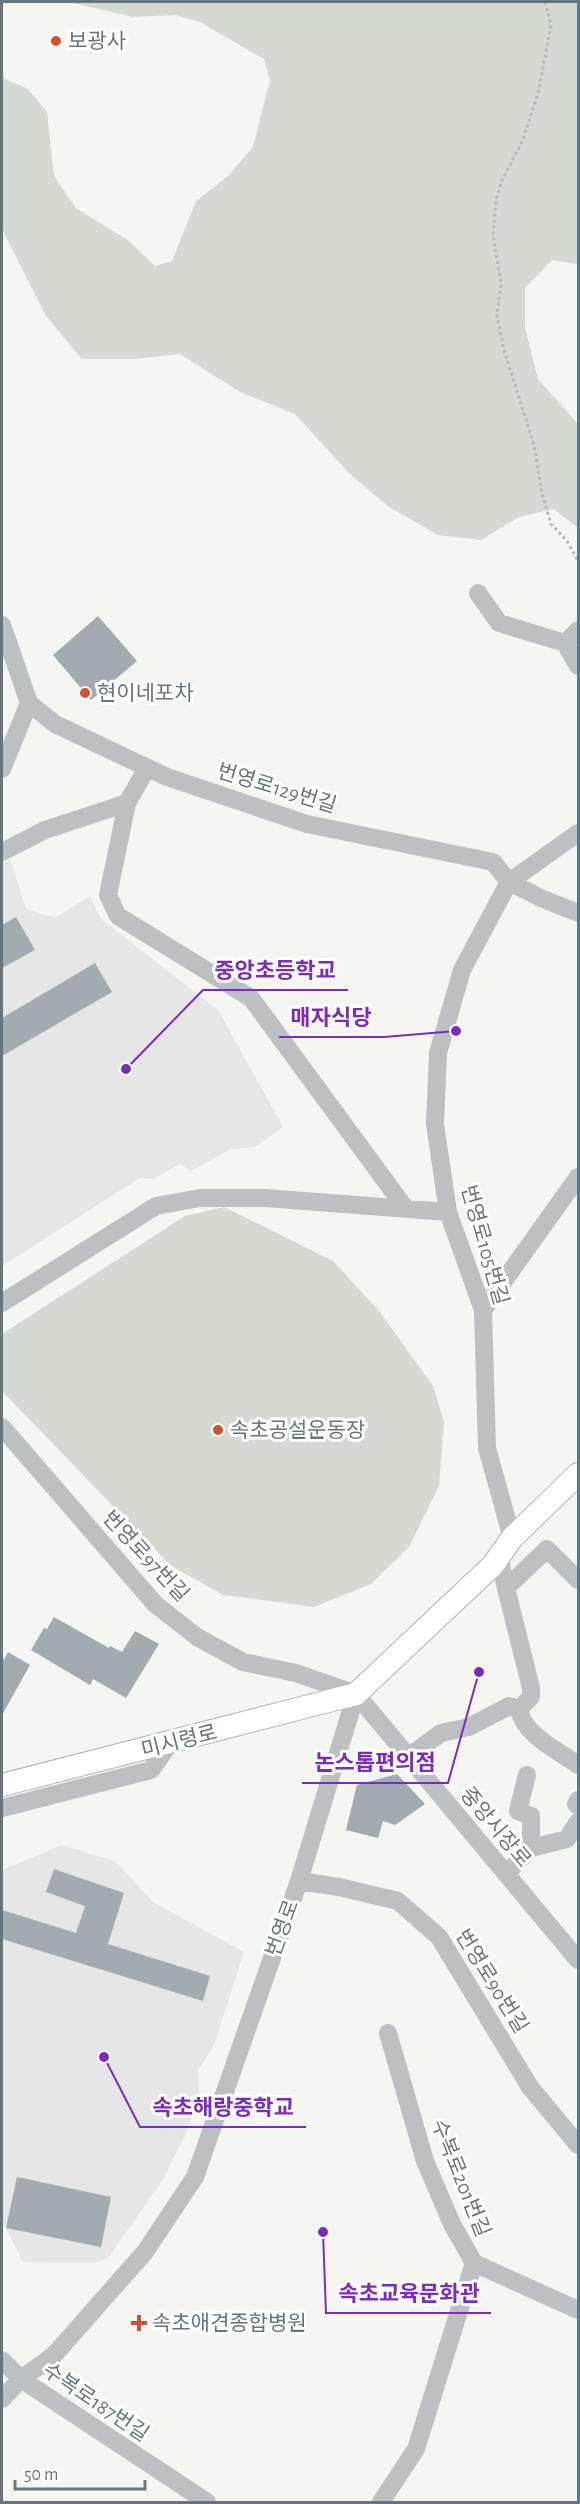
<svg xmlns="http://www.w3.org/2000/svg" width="580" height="2504" font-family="'Alegreya Sans','Noto Sans KR',sans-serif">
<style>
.built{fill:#e5e6e5}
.green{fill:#d4d9d1}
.building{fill:#a2abaf}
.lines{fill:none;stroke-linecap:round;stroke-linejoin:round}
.major-casing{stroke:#b0b4b7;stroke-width:24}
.path{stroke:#b6b9bb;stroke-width:3;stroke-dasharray:3 3;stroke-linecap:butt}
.minor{stroke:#bcc0c3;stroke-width:18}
.major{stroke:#fff;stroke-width:22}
.poi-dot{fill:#d34f33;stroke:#fff;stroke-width:2}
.labels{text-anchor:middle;stroke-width:6;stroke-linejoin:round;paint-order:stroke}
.poi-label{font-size:21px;fill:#667680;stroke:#fff;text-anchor:start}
.street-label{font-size:21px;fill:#667680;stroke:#fff}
.leader{fill:none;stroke:#7b2cbf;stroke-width:2}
.callout-dot{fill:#7b2cbf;stroke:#fff;stroke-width:2}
.callout-label{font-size:22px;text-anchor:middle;font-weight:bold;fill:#7b2cbf;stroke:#fff;stroke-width:6;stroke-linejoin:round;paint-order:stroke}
</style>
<rect width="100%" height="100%" fill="#f5f5f1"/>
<!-- built -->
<path class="built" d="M10,859l16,50 29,9 35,-22 11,23 117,91 65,117 -28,20 -24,2 -40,22 -11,-7 -27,15 -13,-1 -138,88v-401z
M62,1845l54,17 37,40 91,50 -30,93 -16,25 1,23 -13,41 -24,47 -54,77 -13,5 -72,-1 -21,-42v-350z"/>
<!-- green -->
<path class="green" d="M2,2h576v262l-26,-4 -27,28v39l13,52 40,45v104l-24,-19 -35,8 -38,23 -43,-5 -49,-28 -40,-34 -54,-59 -55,-22 -60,-38 -47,5h-51l-36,-43 -44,-87v-156l3,6 23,10 19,23 7,64 22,32 53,33 26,25 17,-5 24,-60 31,-24 26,-30 17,-67 -6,-21 -64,-37 -25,-7 -42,2 -60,-14z
M224,1207l109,54 46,50 54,75 11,36 -5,64 -30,61 -38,37 -57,23 -91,-12 -53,-30 -168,-174v-57l183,-118z"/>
<!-- building -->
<path class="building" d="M98,616l39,45 -46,39 -38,-45z
M16,917l19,33 -33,18v-43z
M95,963l17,29 -110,64v-38z
M54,1617l55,31 1,-2 12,6 13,-21 24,13 -33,54 -33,-19 -3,6 -59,-35 13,-22 3,1z
M8,1652l22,13 -28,50v-52z
M397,1774l28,30 -30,21 -12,-4 -5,17 -32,-8 11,-45z
M54,1869l70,24 -16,51 102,32 -7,25 -201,-62v-29l74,23 9,-27 -39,-14z
M17,2177l94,20 -10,50 -95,-19z"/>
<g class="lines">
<!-- major casing -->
<g class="major-casing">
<path id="major" d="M2,1785l354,-91 137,-129 19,-27 66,-64"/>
</g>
<!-- path -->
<path class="path" d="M545,2l6,23 -13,69 -16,48 -20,38 -6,20 -3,36 8,47 -4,32 7,35 30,95 8,48 9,31 16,17 11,20"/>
<!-- minor -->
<path class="minor" d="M478,593l21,30 66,20 13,23
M2,625l27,78 26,21 112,53 140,47 186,38 16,20 34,17 35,14
M565,643l13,-13
M147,768l-20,35 -19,92 10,21 133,82 155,211
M2,769l27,-66
M2,852l43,-22 82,-27
M2,1303l154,-97 44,-8h65l183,14
M483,1310l95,-133
M2,1427l153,177 42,33 46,25 53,11 60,21
M512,1538l-25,-90 -4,-138 -35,-98 -13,-88 3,-71 24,-83 47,-88 69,-49
M499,1556l7,32 41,-39 31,31
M506,1588l25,100v9l-12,12c4,26 40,42 59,56
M356,1694l222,266
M408,1757l33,-24 28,-6 40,-21 10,3
M527,1775l-9,36 13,5v32
M578,1800l-2,4 2,2
M2,1808l149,-38 19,-27
M506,1874l25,-26 36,-9 11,-17
M299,1881l40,6 59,14 41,36 91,150 48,58
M388,2033l37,128 27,63 22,39 104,47
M2,2360l19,19 186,123
M2,2399l19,-20 33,-24 91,-103 50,-75 104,-296 57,-187
M381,2502l35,-53 58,-186"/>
<!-- major -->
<use href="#major" class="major"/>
</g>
<!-- markers -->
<g class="poi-dot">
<circle cx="56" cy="41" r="6"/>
<circle cx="85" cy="693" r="6"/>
<circle cx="218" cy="1430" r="6"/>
<path d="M136 2314h6v6h6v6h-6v6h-6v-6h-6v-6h6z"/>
</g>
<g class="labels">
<!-- poi labels -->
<g class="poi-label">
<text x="68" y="48">보광사</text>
<text x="97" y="700">현이네포차</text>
<text x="230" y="1437">속초공설운동장</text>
<text x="152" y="2330">속초애견종합병원</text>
</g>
<!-- street labels -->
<g class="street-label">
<text transform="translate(277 788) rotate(17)" y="7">번영로129번길</text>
<text transform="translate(485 1245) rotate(74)" y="7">번영로105번길</text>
<text transform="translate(146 1556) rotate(47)" y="7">번영로97번길</text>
<text transform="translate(179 1741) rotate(-14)" y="7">미시령로</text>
<text transform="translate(496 1827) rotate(50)" y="7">중앙시장로</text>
<text transform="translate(282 1928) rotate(-70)" y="7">번영로</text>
<text transform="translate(492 1981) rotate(58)" y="7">번영로90번길</text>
<text transform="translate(461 2178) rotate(68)" y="7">수복로201번길</text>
<text transform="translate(96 2402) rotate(34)" y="7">수복로187번길</text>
</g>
</g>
<!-- callouts -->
<path class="leader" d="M126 1069L203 990H348M456 1031L384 1037H279M479 1672L448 1783H302M104 2057L140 2127H306M323 2232L326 2313H491"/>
<g class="callout-dot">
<circle cx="126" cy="1069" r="6"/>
<circle cx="456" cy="1031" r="6"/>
<circle cx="479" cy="1672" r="6"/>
<circle cx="104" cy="2057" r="6"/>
<circle cx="323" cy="2232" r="6"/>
</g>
<g class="callout-label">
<text x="275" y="978">중앙초등학교</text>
<text x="331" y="1025">매자식당</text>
<text x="375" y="1770">논스톱편의점</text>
<text x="223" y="2115">속초해랑중학교</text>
<text x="409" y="2301">속초교육문화관</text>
</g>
<!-- border -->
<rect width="580" height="2504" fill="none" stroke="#667680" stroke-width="6"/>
<!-- scale -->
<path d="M15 2480v9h130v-9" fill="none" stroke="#667680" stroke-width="3"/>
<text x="24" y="2480" font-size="18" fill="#667680" stroke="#ffffff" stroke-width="4.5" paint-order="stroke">50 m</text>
</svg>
